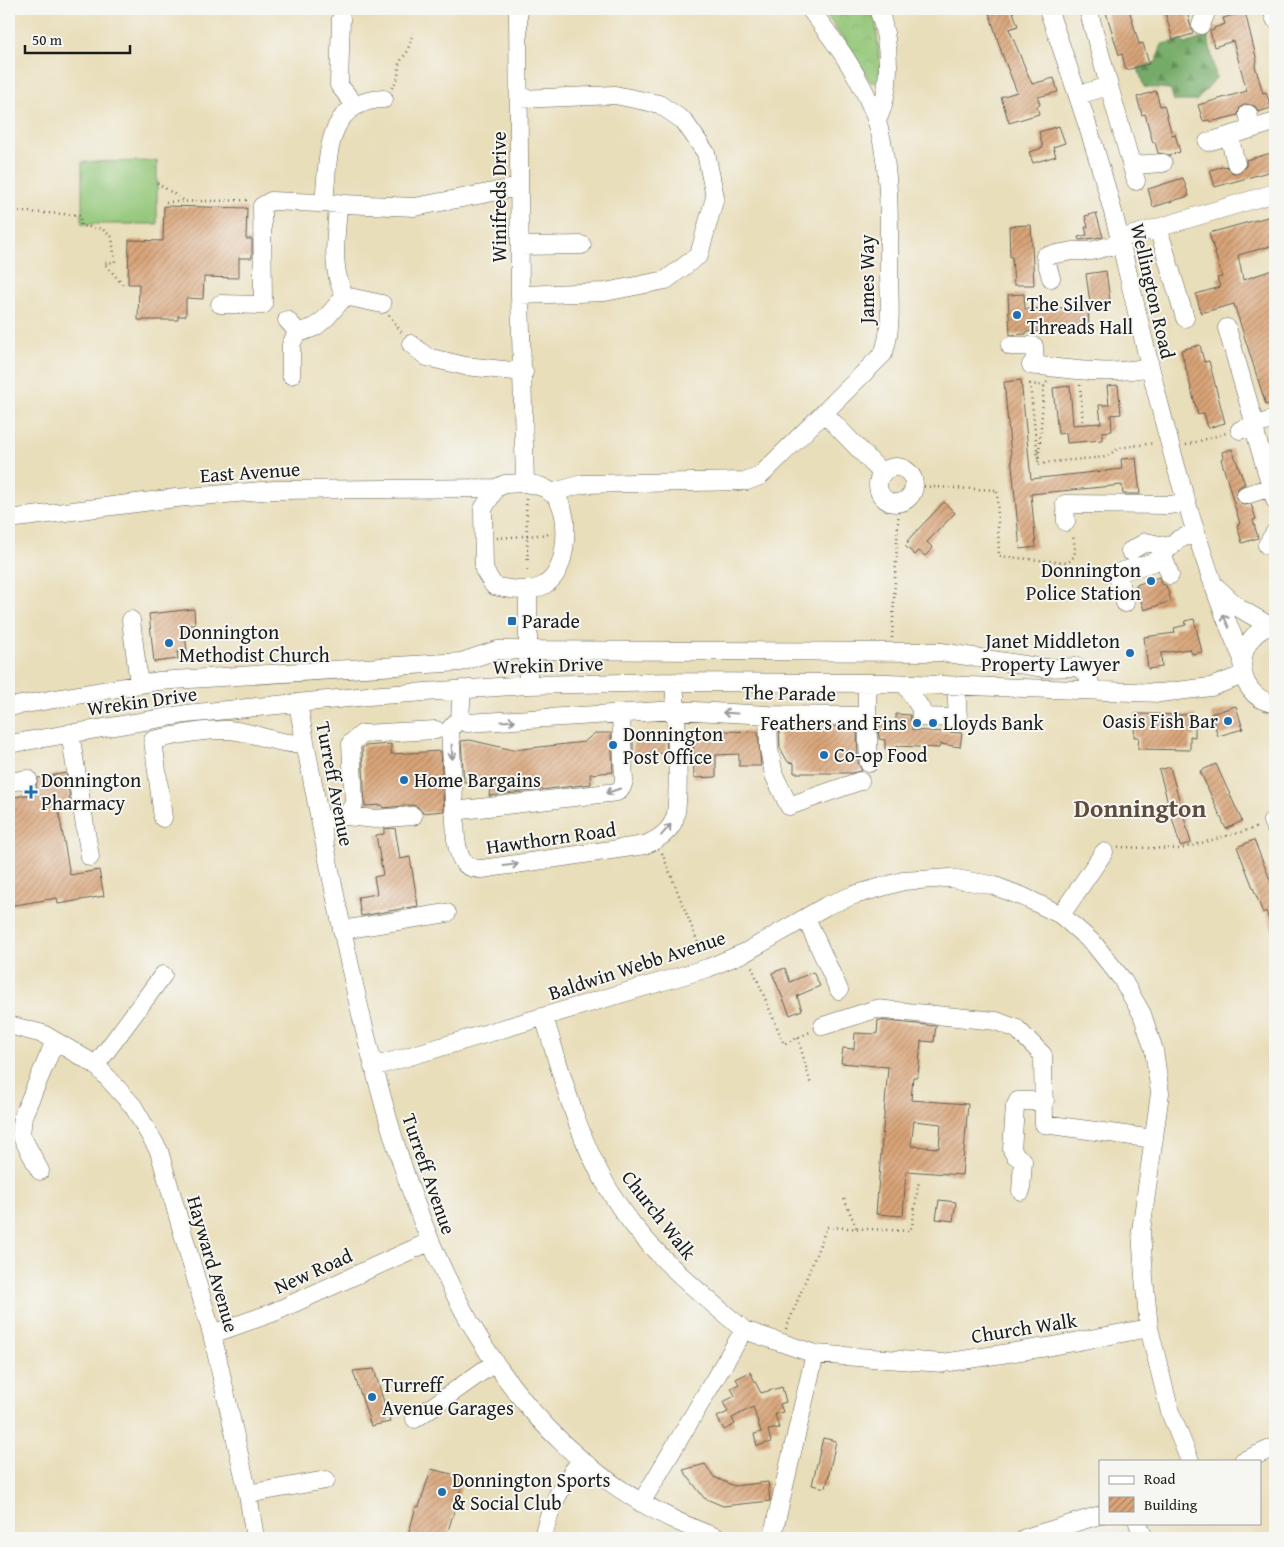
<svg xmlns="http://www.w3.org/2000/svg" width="1284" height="1547" font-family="'Gentium Book Plus',serif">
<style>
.grass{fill:#92c677;stroke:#57714a}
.forest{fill:url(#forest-firs);stroke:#486442}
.park{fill:url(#park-crowns);stroke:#57714a}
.building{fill:url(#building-hatch);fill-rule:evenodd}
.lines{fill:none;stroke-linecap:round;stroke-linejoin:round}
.minor-casing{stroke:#646053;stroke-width:19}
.path{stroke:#646053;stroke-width:2.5;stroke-dasharray:1 4;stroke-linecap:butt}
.minor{stroke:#fff;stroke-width:18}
.oneway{stroke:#999}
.poi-dot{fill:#1f6fb2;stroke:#f6f6f2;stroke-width:2}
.labels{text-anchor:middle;stroke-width:4;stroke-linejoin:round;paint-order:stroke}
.street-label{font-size:20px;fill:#1c1c1c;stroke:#f6f6f2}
.poi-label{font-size:20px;fill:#1c1c1c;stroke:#f6f6f2;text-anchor:start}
.district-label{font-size:25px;font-weight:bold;fill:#5e4c3c;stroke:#f6f6f2}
</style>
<defs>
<pattern id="forest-firs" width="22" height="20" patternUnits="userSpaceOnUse" patternTransform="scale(1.25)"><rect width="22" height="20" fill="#75ab68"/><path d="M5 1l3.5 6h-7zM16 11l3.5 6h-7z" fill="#5f8a55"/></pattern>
<pattern id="park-crowns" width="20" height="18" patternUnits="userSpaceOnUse" patternTransform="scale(1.25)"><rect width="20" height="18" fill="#92c677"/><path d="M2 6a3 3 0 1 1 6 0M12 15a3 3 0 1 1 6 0" fill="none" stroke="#7daa66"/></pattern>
<pattern id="building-hatch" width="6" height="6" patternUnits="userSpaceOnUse" patternTransform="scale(1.25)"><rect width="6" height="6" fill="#d9a478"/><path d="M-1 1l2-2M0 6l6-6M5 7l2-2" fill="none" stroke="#af8562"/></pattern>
</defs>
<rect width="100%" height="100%" fill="#f6f6f2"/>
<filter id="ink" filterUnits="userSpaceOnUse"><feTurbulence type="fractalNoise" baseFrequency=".02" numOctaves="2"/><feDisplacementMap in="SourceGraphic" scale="10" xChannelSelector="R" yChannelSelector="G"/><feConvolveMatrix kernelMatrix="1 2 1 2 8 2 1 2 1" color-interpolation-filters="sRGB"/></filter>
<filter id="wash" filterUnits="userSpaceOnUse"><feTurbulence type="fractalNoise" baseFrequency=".0096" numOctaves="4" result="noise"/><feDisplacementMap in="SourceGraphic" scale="20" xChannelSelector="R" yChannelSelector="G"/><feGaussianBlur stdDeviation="1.12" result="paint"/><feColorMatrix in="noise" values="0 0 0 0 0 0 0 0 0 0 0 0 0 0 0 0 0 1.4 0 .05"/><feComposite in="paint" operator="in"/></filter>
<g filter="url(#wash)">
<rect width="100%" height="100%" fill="#e9deba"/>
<!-- grass -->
<path class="grass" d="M157,161v63h-75v-62z"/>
<!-- forest -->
<path class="forest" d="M1208,36l8,42 -20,23h-22l-3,-10c-9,-5 -18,-2 -27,-4l-6,-19 18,-6 6,-18 20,-4 3,4z"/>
<!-- park -->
<path class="park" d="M823,9h49l4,12 5,58 -10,3z"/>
<g id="blocks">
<!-- building -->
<path class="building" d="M988,9h24l6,17 -9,3 23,55 22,-6 4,14 -20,5 2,8 -3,1 2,8 -30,9 -8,-26 16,-5 -15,-38z
M1105,9h24l10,35 4,-1 6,21 -23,6 -4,-16 -3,1z
M1164,9h22l7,25 -20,6z
M1245,12l12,49 -2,5 8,27 3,-1 5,16 -13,4 -3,-6 -9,-2 -6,3 -2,8 -28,7 -1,-2 -6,1 -5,-16 49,-14 -14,-50 -19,6 -4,-16 4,-1v-2l11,-4 -2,-6z
M1156,91l4,15 4,-1 8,30 3,-1 5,18 -11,3 -11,-2 -3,-11 -2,1 -8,-29 -3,1 -5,-18z
M1059,126l6,17 -12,4 3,9 -23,7 -4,-11 14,-4 -4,-16z
M1275,152v18l-60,17 -5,-17 16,-4 7,7h6l7,-7v-6z
M1183,178l6,18 -36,11 -5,-18z
M164,206l83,2 -1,31h6v19h-13v20l-35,-1 -1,22 -17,-1v18h-8v4h-40l1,-36h-11l1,-44 34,1z
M1096,213l7,24 -24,3 -1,-3 9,-2 -2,-8h3l-3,-11z
M1275,215v30l-37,10 5,25 32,-11v34h-6l6,20v79l-9,3 -32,-101 -33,9 -5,-19 24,-7 -3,-9 5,-1 -13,-44z
M1031,225l3,60h-20l-2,-28h-2l-1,-31z
M1106,271l4,29 -20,3 -4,-29z
M1024,294l1,15 63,-2 1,23 -63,2v2l-16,1 -2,-40z
M1200,345l4,17 5,-1 16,62 -17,5 -4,-15 -6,2 -17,-65z
M1021,380l10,99 91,-10 -1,-10 15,-1 4,36h-17l-1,-9 -91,9 5,53 -16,2 -16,-167z
M1118,385l3,29 -10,1 1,16 -10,1v8l-35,3 -1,-10 -8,1 -5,-46 17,-2 3,39 28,-2 -2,-18h10l-2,-19z
M1232,449l13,35 -7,4 -2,10 7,7 8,-1 5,15 -3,1 5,18 -16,5 -5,-18 3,-1 -19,-65 2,-1 -1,-6z
M944,502l11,11 -28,29 6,6 -8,8 -6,-5 -4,4 -10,-9 4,-4 -2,-1z
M1159,577l2,7 5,1 5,16 -27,9 -8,-25z
M194,609l1,16h-5l1,9h-6l2,17 -10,1 1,7 -24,3 -5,-48z
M1194,619l8,33 -10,2 -2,-5 -29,4 1,14 -14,2 -4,-32 31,-4 -1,-5 12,-3 -1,-4z
M1236,706l7,23 -25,7 -7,-22z
M896,714l14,1 2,15 50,3 -2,14 -20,-3 -1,4 -42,-2v4l-12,-1v-9l-6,-1 -1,-13h18z
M1135,714l60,1v22l-5,-1v14l-52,-1 1,-12h-5z
M779,726l78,1 1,36 4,8 -11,2h-57v-10l-6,-1 -8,-14z
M693,730l65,2 3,34h-22v-12l-23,1v22l-22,1z
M595,733h16l2,39 -23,2 1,10 -102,12 2,-16 -27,2 -3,-41 9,-1 43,10 71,-8z
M666,737l1,16 -34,2v-16z
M391,744v10l50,-3 3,60 -21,2 -5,-6 -5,-2 -30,3 -1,-3 -17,1 -3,-58 3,-2z
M1216,764l26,57 -16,8 -26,-58z
M1170,767l21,76 -11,3 -21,-76z
M66,773l5,33 -13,2 12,67 29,-5 5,26 -46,8 -1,-6 -48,8v-108l29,-5 -2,-8 2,-7z
M395,828l5,31 10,-2 8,49 -57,10 -3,-19 19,-3 -3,-17 9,-2 -7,-40 8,-1v-5z
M1254,840l21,52v40l-2,1 -7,-22 -3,2 -26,-66z
M785,968l5,14 23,-10 7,14 -23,10 5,14 -12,5 -18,-42z
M878,1020l58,6 -2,16 -13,-1 -3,36h-5l-2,23 57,4 -6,71 -56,-4 -3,45 -27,-2 12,-147 -47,-4 2,-15 11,1 1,-16 22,1zM914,1121l27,3 -2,24 -28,-2z
M939,1200l17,2 -3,19 -17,-2z
M374,1369l16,53 -19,4 -18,-55z
M750,1372l11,21 21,-6 4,15 -6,2 3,8 -8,2 4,14 -11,2 3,12 -14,4 -3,-12 7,-2 -8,-25 -21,11 3,6 -11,6 -7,-13 11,-5 -5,-10 12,-6 -4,-8 8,-4 -3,-5z
M823,1438l13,3 -10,47 -14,-3z
M705,1464l9,13 20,9 34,-4 2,19 -47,5 -19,-8 -21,-28z
M431,1469l33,8 -18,61 -38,-3 8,-28h3z"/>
</g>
</g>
<g filter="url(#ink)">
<use href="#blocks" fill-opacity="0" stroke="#646053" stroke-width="1"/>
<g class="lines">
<!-- minor casing -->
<g class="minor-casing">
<path id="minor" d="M518,9l2,286 5,188
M1048,9c27,77 54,155 73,235 23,98 45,196 76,292 14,42 27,82 45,121
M1272,9l3,10
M341,18l-2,67 16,20
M1201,25l4,-10 -1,-6
M1109,86l27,95
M1078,95l31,-9 -21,-77
M520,99l95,-4 44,9 25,17 22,32 9,44 -16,58 -33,25 -61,12 -85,3
M1248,114l4,15
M877,121c15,-32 14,-80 1,-112
M1229,136l7,27
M1208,142l67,-20
M1133,165l30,-2
M324,202c5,-45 0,-101 60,-103
M338,203c-1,31 -9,65 7,93l37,8
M1158,228l27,90
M1120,239l155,-46
M520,246l62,-1
M1051,278l-6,-22 28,-5h18l30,-8
M220,304l43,1 -1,-99 9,-5 144,6 104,-20
M287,320l12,13
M1227,328l28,97
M411,344l16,13 38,9 59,6
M1010,346h24l1,20
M1031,365c39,4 79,11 118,2
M291,375v-30l5,-11 19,-7 11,-9 19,-22
M825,414l57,59
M1253,425l22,75
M1240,430l35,-11
M878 485a18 18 0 1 1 36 0a18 18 0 1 1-36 0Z
M525,483c13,2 26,5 33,17 8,12 8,27 7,41 -4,46 -27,56 -71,45l-10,-16 -1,-61 13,-21 9,-4z
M551,493l31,-9 165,-3 13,-5 123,-122c10,-25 6,-56 6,-83 0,-45 2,-109 -13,-152 -14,-41 -40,-76 -66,-110
M1246,495l29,-9
M9,519l167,-21 98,-8 222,-2
M1066,522l-1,-18 105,1 16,-3
M1267,545l8,-13
M1130,551l16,-9 23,5
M1163,556l7,19
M1215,586l24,22 31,18
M1125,603l-8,-30 37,-11 25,-23 17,-6
M131,620l8,64
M1275,625c-43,8 -44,71 0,79
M905,684l16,25v8l37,1 -2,-32
M528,685v-94
M462,689l-2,29 -10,11 6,110c3,17 5,30 26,30l163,-24c12,-5 24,-12 29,-25 7,-16 2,-88 2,-110l92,5 99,1v-33
M298,704c17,92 35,184 55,276 51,226 123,472 365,558
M9,707l149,-26 303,-19 36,-12 444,2 103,16 33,-1 10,7 5,15
M768,715l1,34 5,26 15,31 71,-25
M867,716l2,47
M460,718l7,5 209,-13 -2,-28
M70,733l20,124
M9,744l177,-30 182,-18 160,-11 146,-3 213,1 273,10 51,-6 32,-12
M9,782l19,-3
M454,811l163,-19 5,-5 2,-6 -3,-66
M346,816l29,3 38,-3
M163,818l-10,-78c25,-5 51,-11 76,-10 27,2 50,16 76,13
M321,821l25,-5 8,-12 -3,-61 11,-9 74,-4
M1272,821l3,7
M1061,915l43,-63
M806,918l33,72
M342,930l105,-17
M544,1017c18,58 33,119 64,171 33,58 86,100 136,142l-103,173
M9,1025l34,9 53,31 67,-90
M823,1026l53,-17 120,12 21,8 26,26 1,69 110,15
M96,1065l37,41 26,45 53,183 36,160 78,-14
M373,1067l335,-99 38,-16 80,-46 28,-11 49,-14 47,-3 42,7 32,12 37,18 33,29 28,35 20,35 12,36 6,43 -19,138 3,46 5,51 21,84 20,49
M40,1171l-19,-36 2,-19 32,-75
M1021,1191l2,-30 -8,-6 -3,-5 3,-43 3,-6h27
M744,1330l71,24 -43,184
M212,1334l60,-21 157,-71
M815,1354l128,9 104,-16 102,-19
M415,1419l79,-56
M1243,1461l32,-14
M248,1494l7,44
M1138,1523l6,15
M543,1538c7,-34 18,-51 38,-78
M1025,1538l75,-23"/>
</g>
<!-- path -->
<path class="path" d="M392,88l6,-10 1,-15 8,-11 6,-19
M157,183l28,18
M166,202l82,-2
M9,211l71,4 1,11 21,3 10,8 3,25 -11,1 20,23
M389,315l13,18
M1047,382l-3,5 -6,78 12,-3 56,-5 13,-9 35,-5
M1080,385l3,39
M1186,445l40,-12
M1038,459l-8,-75 15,2
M914,486l83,4 2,66 68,7c11,-7 8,-15 6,-27
M526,499l2,75
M497,538l55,-4
M892,638l7,-134
M1118,847l62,2 79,-22
M662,853l41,102
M752,967l32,77 26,-12
M798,1038l13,47
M844,1199l13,30
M786,1329l41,-102 82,4 3,-4 7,-46"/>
<!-- minor -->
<use href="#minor" class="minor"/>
</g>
<!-- one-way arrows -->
<defs><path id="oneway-shaft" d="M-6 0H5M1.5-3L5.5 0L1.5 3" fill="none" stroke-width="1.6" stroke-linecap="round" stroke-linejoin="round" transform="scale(1.25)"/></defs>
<g class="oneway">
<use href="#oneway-shaft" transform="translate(1226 621) rotate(-114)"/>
<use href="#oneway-shaft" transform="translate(730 713) rotate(-177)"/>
<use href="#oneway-shaft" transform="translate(508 721) rotate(-3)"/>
<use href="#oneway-shaft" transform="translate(452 752) rotate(87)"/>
<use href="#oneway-shaft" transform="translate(613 791) rotate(161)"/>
<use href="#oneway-shaft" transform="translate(666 830) rotate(-49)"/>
<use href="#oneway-shaft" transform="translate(511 865) rotate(-8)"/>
</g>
</g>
<!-- markers -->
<g class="poi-dot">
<circle cx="1017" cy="315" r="5"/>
<circle cx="1151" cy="581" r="5"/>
<rect x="507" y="616" width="10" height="10" rx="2.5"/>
<circle cx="169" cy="643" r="5"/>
<circle cx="1130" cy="653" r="5"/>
<circle cx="1228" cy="721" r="5"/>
<circle cx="917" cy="723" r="5"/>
<circle cx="933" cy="723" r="5"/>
<circle cx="613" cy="745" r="5"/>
<circle cx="824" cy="755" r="5"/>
<circle cx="404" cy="780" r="5"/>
<path d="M28.5 784.5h5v5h5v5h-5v5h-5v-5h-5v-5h5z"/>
<circle cx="372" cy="1397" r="5"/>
<circle cx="442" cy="1492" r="5"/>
</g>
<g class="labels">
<!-- street labels -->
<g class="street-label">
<text transform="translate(499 197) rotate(-90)" y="7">Winifreds Drive</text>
<text transform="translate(867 279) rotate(-90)" y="7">James Way</text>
<text transform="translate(1153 291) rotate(77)" y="7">Wellington Road</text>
<text transform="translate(250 472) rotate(-4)" y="7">East Avenue</text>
<text transform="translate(548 665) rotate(-2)" y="7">Wrekin Drive</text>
<text transform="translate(789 693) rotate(1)" y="7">The Parade</text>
<text transform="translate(142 701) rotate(-8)" y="7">Wrekin Drive</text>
<text transform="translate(335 784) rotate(79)" y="7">Turreff Avenue</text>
<text transform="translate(551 838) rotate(-8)" y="7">Hawthorn Road</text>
<text transform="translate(637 965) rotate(-18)" y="7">Baldwin Webb Avenue</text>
<text transform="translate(429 1174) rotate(71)" y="7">Turreff Avenue</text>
<text transform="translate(659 1215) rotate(52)" y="7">Church Walk</text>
<text transform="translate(213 1264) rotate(74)" y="7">Hayward Avenue</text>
<text transform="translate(313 1271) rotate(-24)" y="7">New Road</text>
<text transform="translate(1024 1328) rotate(-9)" y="7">Church Walk</text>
</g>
<!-- poi labels -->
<g class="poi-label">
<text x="1027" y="311">The Silver<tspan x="1027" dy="23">Threads Hall</tspan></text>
<text x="1141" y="577" text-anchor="end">Donnington<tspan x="1141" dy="23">Police Station</tspan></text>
<text x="522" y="628">Parade</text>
<text x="179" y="639">Donnington<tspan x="179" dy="23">Methodist Church</tspan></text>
<text x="1120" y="648" text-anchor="end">Janet Middleton<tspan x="1120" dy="23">Property Lawyer</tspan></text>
<text x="1218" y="728" text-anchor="end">Oasis Fish Bar</text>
<text x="907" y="730" text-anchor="end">Feathers and Fins</text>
<text x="943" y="730">Lloyds Bank</text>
<text x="623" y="741">Donnington<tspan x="623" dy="23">Post Office</tspan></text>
<text x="834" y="762">Co-op Food</text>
<text x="41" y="787">Donnington<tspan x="41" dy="23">Pharmacy</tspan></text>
<text x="414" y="787">Home Bargains</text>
<text x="382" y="1392">Turreff<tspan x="382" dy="23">Avenue Garages</tspan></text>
<text x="452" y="1487">Donnington Sports<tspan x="452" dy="23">&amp; Social Club</tspan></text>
</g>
<!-- district labels -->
<g class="district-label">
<text x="1140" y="817">Donnington</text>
</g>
</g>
<!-- margin -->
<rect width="1284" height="1547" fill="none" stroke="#f6f6f2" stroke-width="30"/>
<!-- legend -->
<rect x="1099" y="1460" width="162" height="65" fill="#f6f6f2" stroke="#9f9f9c"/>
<rect x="1109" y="1476" width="25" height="8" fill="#ffffff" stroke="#9f9f9c"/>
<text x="1144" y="1484" font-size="15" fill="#1c1c1c">Road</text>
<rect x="1109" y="1497" width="25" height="15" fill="url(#building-hatch)" stroke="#9f9f9c"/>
<text x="1144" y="1510" font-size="15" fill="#1c1c1c">Building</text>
<!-- scale -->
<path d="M25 45v8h105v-8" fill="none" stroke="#1c1c1c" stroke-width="2.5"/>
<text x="32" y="45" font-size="15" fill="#1c1c1c" stroke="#f6f6f2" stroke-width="4" paint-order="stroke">50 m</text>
</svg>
